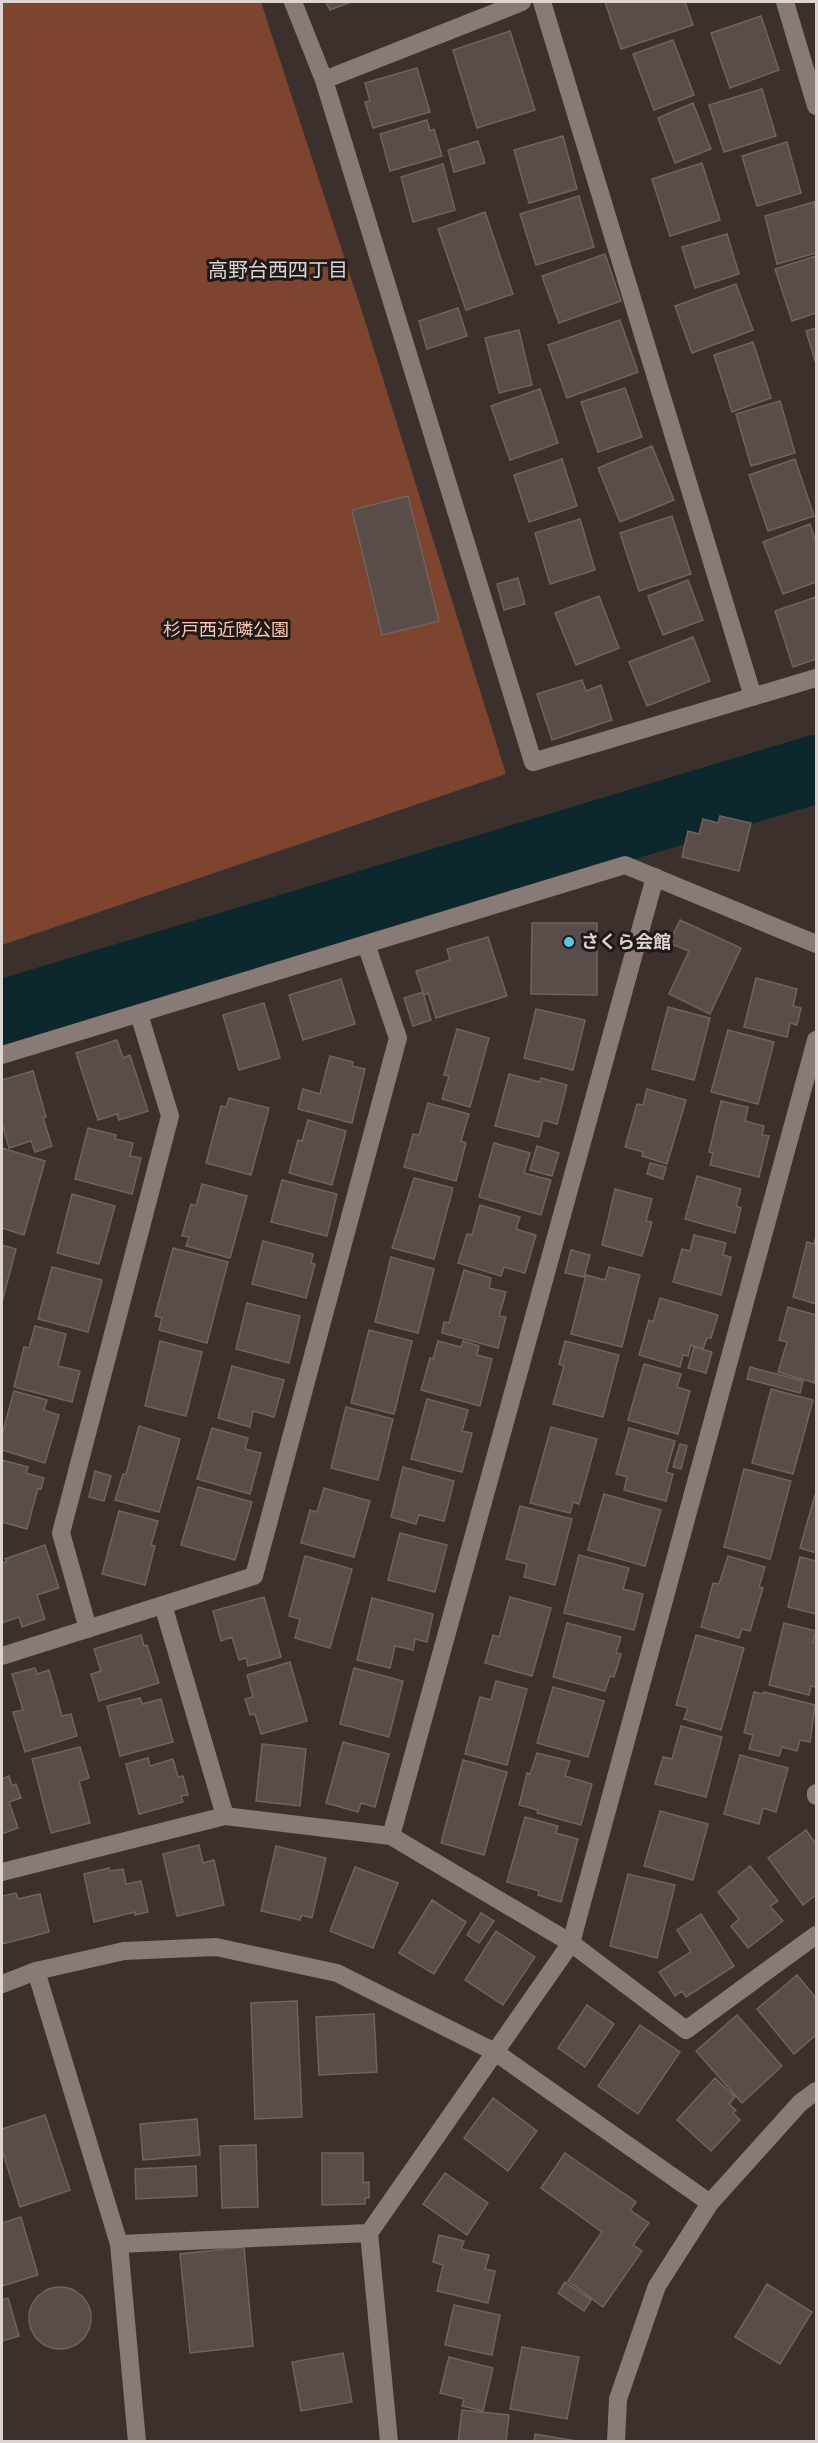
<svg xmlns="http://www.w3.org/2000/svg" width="818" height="2443" font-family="'DejaVu Sans','Noto Sans JP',sans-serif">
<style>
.green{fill:#7d452f}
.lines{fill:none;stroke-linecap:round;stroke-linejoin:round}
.river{stroke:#0c272d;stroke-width:68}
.building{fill:#5a4d49;stroke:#6f635e;stroke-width:1.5}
.minor{stroke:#887b76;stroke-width:18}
.poi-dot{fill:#57c9e2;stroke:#1f1a18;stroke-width:2}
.labels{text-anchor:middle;stroke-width:6;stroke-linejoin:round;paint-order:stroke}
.park-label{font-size:18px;fill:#fec6b1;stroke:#1f1a18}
.poi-label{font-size:18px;font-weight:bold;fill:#dcd4d1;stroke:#1f1a18;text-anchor:start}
.neighbourhood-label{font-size:20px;fill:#dcd4d1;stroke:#1f1a18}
</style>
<rect width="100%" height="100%" fill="#3c302c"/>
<!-- green -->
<path class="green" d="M2,2h259l105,322 140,450 -504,171z"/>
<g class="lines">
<!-- river -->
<path class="river" d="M2,1014l814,-245"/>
</g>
<!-- building -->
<path class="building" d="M326,2h25l-21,8z
M605,2h80l8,23 -72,24z
M761,16l18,54 -49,18 -19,-55z
M510,31l25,79 -58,18 -24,-78z
M673,40l21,55 -40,15 -21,-56z
M417,68l13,44 -57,16 -8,-26 5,-1 -5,-18z
M762,89l14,47 -52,16 -15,-47z
M693,103l18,46 -36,14 -17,-45z
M427,120l3,11 4,-2 8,27 -52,15 -10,-37z
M563,136l14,53 -48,14 -15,-53z
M478,141l7,22 -31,9 -6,-22z
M787,142l14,51 -44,13 -15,-50z
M702,163l18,57 -50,16 -18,-57z
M443,164l12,46 -42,12 -12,-45z
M579,196l15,51 -58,18 -16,-51z
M814,202l2,10v41l-39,11 -12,-48z
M485,212l28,82 -47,16 -28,-81z
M727,234l12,40 -44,14 -13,-41z
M605,254l16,47 -62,22 -17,-47z
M816,256v57l-24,8 -17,-52z
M736,284l17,46 -61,23 -17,-47z
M458,308l9,28 -40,13 -8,-28z
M620,320l18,52 -71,26 -19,-53z
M816,328v36l-10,-33z
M519,330l13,55 -33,8 -14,-55z
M753,342l18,56 -39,14 -18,-57z
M625,388l17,49 -44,15 -17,-50z
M540,389l18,54 -48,17 -19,-54z
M780,401l15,52 -44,13 -15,-52z
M652,446l22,54 -54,22 -22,-54z
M562,459l15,47 -48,16 -15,-47z
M795,459l19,57 -46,15 -19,-56z
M408,496l31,125 -57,14 -30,-125z
M672,516l19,58 -52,17 -19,-58z
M580,519l15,51 -45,14 -15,-51z
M810,524l6,18v40l-33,12 -20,-52z
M518,578l7,26 -21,6 -7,-26z
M688,580l15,40 -40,15 -15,-39z
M599,596l20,52 -43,17 -21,-52z
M816,597v62l-23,8 -18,-56z
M693,637l17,44 -63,25 -18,-44z
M582,680l4,11 15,-6 11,35 -60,20 -15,-46z
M720,816l31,7 -12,48 -57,-14 6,-26 11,3 4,-15 15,4z
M680,920l61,28 -31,66 -41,-20 20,-43 -20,-8z
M532,923h65v72l-66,-1z
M488,937l19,59 -71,22 -8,-25 -4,2 -8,-24 34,-11 -3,-11z
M756,978l41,11 -4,17 8,2 -4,17 -7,-2 -3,14 -43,-10z
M341,979l14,45 -52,16 -14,-45z
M423,992l8,28 -18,6 -9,-28z
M264,1003l16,55 -41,12 -16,-55z
M668,1007l42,11 -16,62 -42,-11z
M536,1009l49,11 -12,50 -49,-12z
M457,1029l32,9 -19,69 -28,-8 7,-23 -5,-1z
M728,1030l46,12 -16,62 -47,-12z
M117,1040l6,18 7,-3 18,56 -29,9 -2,-6 -19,6 -22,-67z
M330,1056l23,6 -1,4 13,3 -13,54 -54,-14 5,-20 17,5z
M33,1071l13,46 -3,1 9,28 -17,6 -4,-11 -22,7 -7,-25v-43z
M509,1074l31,8 1,-4 26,7 -10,39 -14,-4 -4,17 -44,-11z
M647,1089l39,11 -19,64 -25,-8 1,-4 -18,-5 12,-43 6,1z
M229,1098l40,10 -18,67 -45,-12 15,-57 5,1z
M721,1101l27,6 -3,14 19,5 -2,9 7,1 -10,41 -49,-12 3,-12 -4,-1z
M428,1103l41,11 -8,27 5,2 -10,38 -52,-14 9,-33 6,1z
M308,1120l38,11 -14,54 -43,-12 9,-33 4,1z
M88,1128l28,7 -1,4 18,4 -3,13 11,2 -9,36 -57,-15z
M494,1143l36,10 -6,20 27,7 -10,35 -62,-18z
M537,1146l22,7 -7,23 -22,-6z
M2,1148l43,13 -21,74 -22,-7z
M650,1163l16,4 -3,12 -16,-5z
M697,1176l44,13 -5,17 5,2 -6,25 -50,-14z
M414,1178l39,10 -19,71 -42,-11z
M282,1180l55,14 -10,42 -56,-14z
M202,1184l45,12 -17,62 -44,-12 3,-9 -7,-1 9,-32 5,2z
M615,1189l37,10 -6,22 6,1 -10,34 -40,-11z
M72,1194l43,12 -16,58 -42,-11z
M480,1205l40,12 -4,12 20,6 -11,38 -21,-6 -3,9 -43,-13 9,-29 5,1z
M694,1235l32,8 -3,12 8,2 -10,38 -48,-13 9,-33 8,2z
M816,1235v69l-23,-7 14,-55 7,2z
M263,1241l50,13 -2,9 4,1 -9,34 -54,-14z
M2,1245l14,4 -14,53z
M173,1248l55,14 -21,81 -48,-13 3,-12 -7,-2z
M571,1250l19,5 -6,22 -19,-4z
M391,1257l43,12 -16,64 -43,-11z
M52,1267l50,13 -14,52 -50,-13z
M609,1267l31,8 -18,72 -51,-13 15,-59 19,5z
M464,1270l27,8 -2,10 17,4 -7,24 7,1 -8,31 -56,-15 2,-11 5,1z
M660,1298l58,17 -7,23h-4l-4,11 -12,-4 -3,11 -5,-1 -3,12 -41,-12 10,-35 4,2z
M247,1303l53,13 -11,47 -53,-14z
M788,1307l28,8 -1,68 -37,-11 9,-30 -8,-2z
M35,1326l31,8 -8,32 22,5 -8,31 -58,-15 10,-40 5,1z
M369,1330l43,11 -18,73 -43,-11z
M160,1341l42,11 -16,64 -41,-10z
M438,1341l23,6 2,-6 16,5 -2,9 15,4 -12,47 -59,-16 9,-32 3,1z
M565,1341l54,14 -16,62 -50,-13 11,-38 -5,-2z
M694,1347l18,5 -6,21 -18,-5z
M644,1364l37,10 -4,13 13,4 -12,43 -50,-14z
M232,1366l52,14 -10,37 -21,-6 -3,16 -32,-9z
M750,1367l53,14 -3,12 -53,-14z
M771,1389l42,11 -20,74 -41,-11z
M14,1391l33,9 -3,10 15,5 -14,48 -43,-13v-15z
M427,1399l41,11 -6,21 10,2 -10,39 -51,-13z
M346,1407l47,12 -15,61 -47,-12z
M139,1426l41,13 -21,73 -44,-12 8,-26h3z
M551,1427l46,12 -18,65 -6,-2 -3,11 -40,-10z
M212,1428l36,10 -3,11 16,4 -11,41 -53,-15z
M629,1428l46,13 -9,31 7,2 -7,27 -42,-11 3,-13 -11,-3z
M680,1444l7,2 -6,23 -8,-2z
M2,1460l26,7 -2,6 18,5 -3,11 -3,-1 -11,41 -25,-7z
M403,1467l51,14 -10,40 -25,-6 -3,9 -25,-7z
M744,1469l47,12 -21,78 -46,-12z
M95,1471l16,5 -7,25 -15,-4z
M198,1487l54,15 -17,58 -54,-15z
M324,1488l46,13 -16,56 -53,-14 9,-33 7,2z
M604,1494l57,16 -16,56 -57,-16z
M815,1495l1,1v57l-16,-5z
M520,1506l52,13 -17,66 -31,-8 3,-13 -21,-5z
M119,1511l39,10 -7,24 4,1 -10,39 -43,-11z
M400,1533l47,12 -12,47 -47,-12z
M45,1545l14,43 -22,7 8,24 -23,8 -3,-10 -17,6v-60l5,-1 -2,-3z
M579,1555l50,13 -6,21 20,5 -9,36 -70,-17z
M305,1556l47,13 -22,79 -35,-10 5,-19 -11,-3z
M728,1556l37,11 -6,20 4,1 -13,43 -8,-2 -3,9 -38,-11 12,-44 6,1z
M800,1557l16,4v53l-28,-7z
M264,1597l17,60 -33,9 -2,-8 -7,2 -7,-23 -11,4 -8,-30z
M510,1597l41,11 -19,68 -47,-13 8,-28 6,2z
M372,1598l61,16 -6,28 -12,-3 -2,11 -18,-4 -5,22 -33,-8z
M567,1623l54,14 -5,16 5,1 -7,23 -4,-1 -5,15 -52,-14z
M784,1623l32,8 -3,11 3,1v44l-5,-1 -2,9 -40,-10z
M141,1635l3,11 3,-1 12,38 -60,18 -8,-27 10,-3 -7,-22z
M696,1635l48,13 -23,82 -37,-11 4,-11 -12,-3z
M290,1662l17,59 -46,13 -6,-20 -5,1 -5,-16 8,-2 -6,-22z
M35,1668l2,6 12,-4 13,46 9,-2 6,22 -52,16 -12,-40 10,-2 -11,-36z
M354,1668l49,13 -14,56 -49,-13z
M496,1681l31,8 -20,76 -42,-11 15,-57 11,3z
M553,1687l51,14 -16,56 -51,-14z
M754,1692l9,2 1,-2 51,13 -5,37 -10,-2 -3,11 -15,-4 -3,9 -30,-7 4,-14 -9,-2z
M140,1698l2,6 19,-5 12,43 -53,14 -13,-50z
M681,1726l41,11 -16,60 -51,-13 8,-27 9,2z
M343,1742l46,12 -14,53 -14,-4 -3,9 -32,-9z
M262,1744l44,5 -6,57 -44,-5z
M80,1747l9,31 -10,3 11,42 -39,10 -19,-74z
M537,1753l33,8 -5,15 27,8 -11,41 -44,-12 1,-3 -19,-5 8,-32 3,1z
M740,1755l48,13 -12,44 -13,-4 -4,16 -35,-10z
M148,1758l2,8 23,-7 5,18 5,-1 5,19 -7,1 2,6 -44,12 -13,-50z
M463,1760l44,12 -23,83 -43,-12z
M9,1776l3,10 4,-2 5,14 -12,4 9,26 -16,6v-55z
M660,1811l48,13 -15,56 -49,-14z
M525,1817l33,9 -2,7 22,6 -17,63 -23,-7 1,-4 -32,-9z
M806,1830l10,14v51l-13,10 -35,-47z
M199,1845l4,18 11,-3 10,45 -47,11 -14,-62z
M276,1846l50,12 -14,60 -10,-3 -2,5 -39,-9z
M750,1866l28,35 -8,5 13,15 -35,27 -17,-22 8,-7 -21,-27z
M355,1867l43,16 -25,65 -43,-17z
M109,1868l1,3 13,-2 3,15 15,-3 7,31 -13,3v-3l-41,10 -10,-48z
M628,1874l47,11 -18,73 -47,-12z
M16,1893l2,6 22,-5 9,38 -47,12v-48z
M432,1900l34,22 -32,52 -35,-21z
M481,1913l13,8 -15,22 -12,-8z
M701,1914l33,52 -48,31 -4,-6 -7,5 -16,-24 32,-20 -14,-22z
M496,1931l39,26 -32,48 -38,-25z
M797,1975l19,23v37l-22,19 -37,-45z
M297,2001l5,116 -47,2 -4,-116z
M587,2005l27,19 -29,43 -27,-19z
M374,2014l3,58 -58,3 -3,-58z
M737,2015l45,51 -40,37 -46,-52z
M640,2025l40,27 -42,62 -40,-28z
M715,2078l20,19 -6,7 7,6 -3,3 7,7 -29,31 -34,-31z
M493,2098l44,33 -29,40 -44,-33z
M45,2115l25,75 -50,17 -18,-57v-21z
M197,2119l3,36 -57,5 -3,-36z
M256,2145l2,62 -36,1 -2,-62z
M322,2153h41v30l6,-1v16h-4v6l-43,1z
M565,2153l71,49 -6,8 19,13 -16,22 9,6 -39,56 -35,-26 34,-49 -61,-44z
M196,2166l1,30 -61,3 -1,-30z
M445,2173l43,30 -21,32 -44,-31z
M21,2217l17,58 -36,11v-63z
M439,2235l25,6 -3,8 28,6 -4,14 10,2 -7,32 -51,-12 6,-26 -10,-3z
M244,2247l9,99 -63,7 -10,-99z
M565,2282l26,18 -7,11 -26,-18z
M767,2284l45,28 -32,52 -45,-27z
M29 2318a31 31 0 1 1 62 0a31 31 0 1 1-62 0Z
M8,2298l11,38 -17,5v-41z
M454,2305l46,10 -8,40 -47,-10z
M522,2347l57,10 -12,62 -57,-10z
M343,2353l9,49 -51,9 -9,-49z
M449,2357l44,11 -10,43 -21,-5 2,-7 -24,-6z
M462,2410l47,5 -3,27h-48z
M535,2434l41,7v1h-42z"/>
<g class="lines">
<!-- minor -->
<path class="minor" d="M293,2l31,78 209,682 283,-84
M542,2l211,695
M785,2l31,104
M324,80l198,-78
M2,1055l623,-190 191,79
M163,1605l62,211
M88,1629l-27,-96 109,-417 -31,-102
M2,1656l252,-80 144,-538 -32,-94
M816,1793v3
M391,1836l264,-959
M2,1872l223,-56 166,20 180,107 115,87 130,-95
M36,1971l83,273 18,198
M2,1984l34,-13 88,-20 92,-4 121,26 158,79 215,151
M369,2233l20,209
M119,2244l250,-11 202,-290 245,-903
M616,2442l2,-43 39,-113 53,-83 90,-100 16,-12"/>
</g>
<!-- markers -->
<circle class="poi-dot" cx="569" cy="942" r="6"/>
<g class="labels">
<!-- park labels -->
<g class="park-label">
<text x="226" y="636">杉戸西近隣公園</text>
</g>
<!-- poi labels -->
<g class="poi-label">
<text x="581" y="948">さくら会館</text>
</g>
<!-- neighbourhood labels -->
<g class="neighbourhood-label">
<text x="278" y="277">高野台西四丁目</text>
</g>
</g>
<!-- border -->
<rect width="818" height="2443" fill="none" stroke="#dcd4d1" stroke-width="6"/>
</svg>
